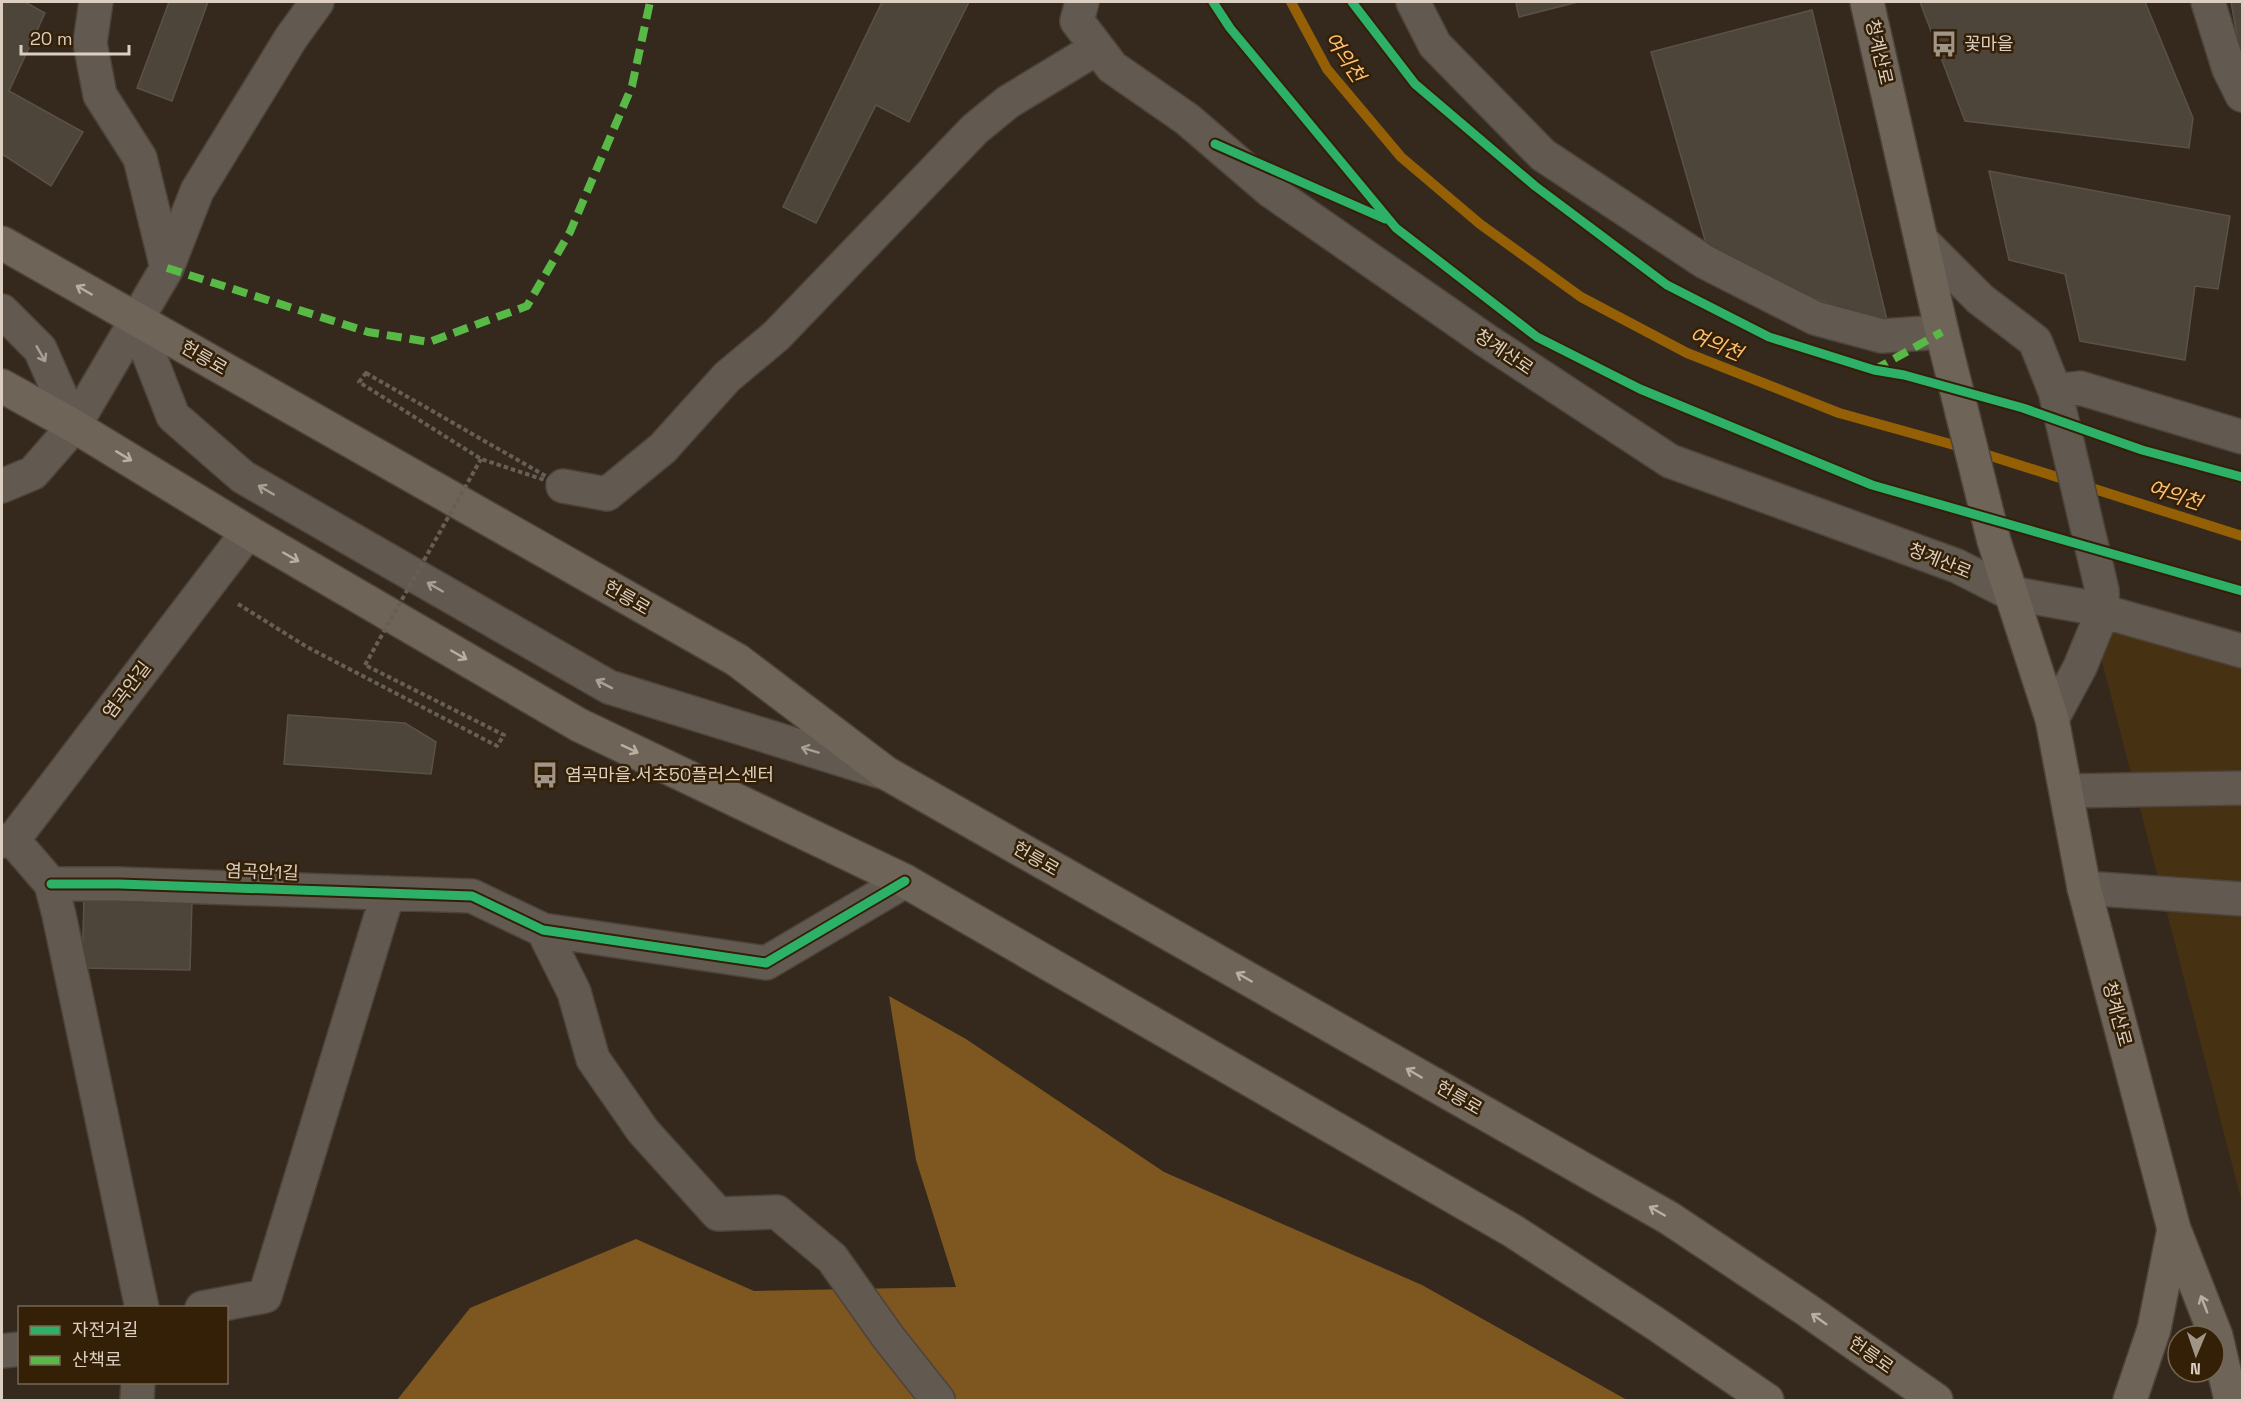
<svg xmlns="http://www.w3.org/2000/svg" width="2244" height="1402" font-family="'Space Grotesk','Noto Sans KR',sans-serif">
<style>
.built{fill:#473113}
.forest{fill:#7e561f}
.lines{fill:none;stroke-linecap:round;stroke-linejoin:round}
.stream{stroke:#945f05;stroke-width:10}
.building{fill:#4e453a;stroke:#5a5246;stroke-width:1.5}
.minor-casing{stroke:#4d4339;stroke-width:36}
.major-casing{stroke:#4d4339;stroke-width:36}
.path{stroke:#675f56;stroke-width:4;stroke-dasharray:4.5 3;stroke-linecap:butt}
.minor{stroke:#625a51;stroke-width:33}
.major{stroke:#6f6458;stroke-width:33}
.path-bridge{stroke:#675f56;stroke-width:4;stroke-dasharray:4.5 3;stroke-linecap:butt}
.quiet{stroke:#58b947;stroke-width:8;stroke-dasharray:15 8;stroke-linecap:butt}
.cycleway-casing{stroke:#332007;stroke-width:13}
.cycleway{stroke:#2db169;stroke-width:9}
.oneway{stroke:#bbafa2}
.oneway2{stroke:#aba094}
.labels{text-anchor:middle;stroke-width:5;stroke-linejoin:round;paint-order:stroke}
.poi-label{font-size:18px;fill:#dccfc1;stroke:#332007;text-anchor:start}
.street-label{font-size:18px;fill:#dccfc1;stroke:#332007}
.water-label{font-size:20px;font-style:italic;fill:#fec073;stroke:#332007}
</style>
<rect width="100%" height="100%" fill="#34291c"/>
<!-- built -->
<path class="built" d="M2088,607l154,44v552z"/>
<!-- forest -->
<path class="forest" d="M889,996l77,43 198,133 258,113 205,115h-1230l73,-92 166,-69 118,52 202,-4 -40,-127z"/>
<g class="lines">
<!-- stream -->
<path class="stream" d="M1291,2l36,67 74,88 79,67 101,73 106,56 152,60 133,37 270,86"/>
</g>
<!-- building -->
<path class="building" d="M2,2h23l20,11 -36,78 74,41 -32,54 -49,-32z
M169,2h39l-36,99 -35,-13z
M882,2h87l-60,120 -33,-17 -60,118 -33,-16z
M1516,2h62l-59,15z
M1920,2h225l48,116 -4,30 -224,-27z
M2231,2h11v61z
M1812,10l76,314 -112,-39 -69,-38 -56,-195z
M1989,171l241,45 -12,73 -23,-3 -10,74 -105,-19 -15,-67 -56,-14z
M288,715l117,8 31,19 -5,32 -147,-10z
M84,897l108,3 -2,70 -108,-2z"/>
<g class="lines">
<!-- minor casing -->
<g class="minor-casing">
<path id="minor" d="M96,2l-6,41 10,52 40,63 27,110
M1082,2l-5,19 35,46 75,52 84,72 216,150 183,120 287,105 53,27 78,14 154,44
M1413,2l22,43 108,110 162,107 110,56 67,18 60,-4
M2208,2l21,67 13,26
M1921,240l59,59 55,42 20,50 47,199 1,21 -23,56 -28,52
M2,311l38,38 34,77
M135,319l38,97 70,61 366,210 273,85
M2055,391l25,-3 162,49
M2,486l31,-13 41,-47 93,-158 30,-77 94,-153 26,-36
M563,486l44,8 56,-46 64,-71 49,-41 199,-207 33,-27 89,-54
M2066,791l176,-3
M13,840l38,44 8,31 83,393
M2,841l11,-1 235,-308
M51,884h68l353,12 71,34 223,33 139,-82
M2084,888l158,11
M543,930l31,62 19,67 50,72 75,83 59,-2 55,46 56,79 50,63
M202,1308l63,-12 123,-403
M2,1351l18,-2
M137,1400l1,-18"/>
</g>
<!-- major casing -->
<g class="major-casing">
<path id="major" d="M1867,2l75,330 52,209 58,178 32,169 90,341 -20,100 -24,71
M2,243l735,417 149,113 783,445 138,92 129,90
M2,386l72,40 174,106 331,193 326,156 608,350 143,93 111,76
M2174,1229l42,107 15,64"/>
</g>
<!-- path -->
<path class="path" d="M366,373l197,113 -82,-27 -122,-77z
M238,604l69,43 190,99 7,-11 -139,-70"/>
<!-- minor -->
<use href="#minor" class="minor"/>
<!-- major -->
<use href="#major" class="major"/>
<!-- path-bridge -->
<path class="path-bridge" d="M365,665l116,-206"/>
<!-- quiet -->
<path class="quiet" d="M167,268l201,64 61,10 98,-36 43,-74 62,-146 18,-84
M1874,370l68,-38"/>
<!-- cycleway casing -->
<g class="cycleway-casing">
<path id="cycleway" d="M1213,2l17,26 166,200 141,109 103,52 232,96 370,106
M1352,2l63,82 120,102 132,99 102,52 105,33 30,5 119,33 119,42 100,27
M1215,144l170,75
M51,884h68l353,12 71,34 223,33 139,-82"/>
</g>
<!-- cycleway -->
<use href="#cycleway" class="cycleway"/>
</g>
<!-- one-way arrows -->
<defs><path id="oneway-shaft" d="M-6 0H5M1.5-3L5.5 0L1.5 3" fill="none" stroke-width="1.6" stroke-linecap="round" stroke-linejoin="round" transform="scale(1.5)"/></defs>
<g class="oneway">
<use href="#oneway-shaft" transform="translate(84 290) rotate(-150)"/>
<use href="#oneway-shaft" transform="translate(124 456) rotate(31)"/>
<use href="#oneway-shaft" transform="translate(291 557) rotate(30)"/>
<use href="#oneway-shaft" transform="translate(459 655) rotate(30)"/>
<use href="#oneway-shaft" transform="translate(630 749) rotate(25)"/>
<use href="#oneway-shaft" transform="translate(1244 977) rotate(-150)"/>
<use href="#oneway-shaft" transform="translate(1414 1073) rotate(-150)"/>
<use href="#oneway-shaft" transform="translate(1657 1211) rotate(-150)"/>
<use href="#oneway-shaft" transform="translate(2204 1304) rotate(-111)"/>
<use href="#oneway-shaft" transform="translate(1819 1319) rotate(-145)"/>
</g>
<g class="oneway2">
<use href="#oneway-shaft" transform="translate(41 354) rotate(60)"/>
<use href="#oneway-shaft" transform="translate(266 490) rotate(-150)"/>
<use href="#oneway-shaft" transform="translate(435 587) rotate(-150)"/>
<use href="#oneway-shaft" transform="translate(604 684) rotate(-153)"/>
<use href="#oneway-shaft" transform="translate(810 750) rotate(-163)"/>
</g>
<!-- icons -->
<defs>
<g id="bus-bare" transform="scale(2.07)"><path d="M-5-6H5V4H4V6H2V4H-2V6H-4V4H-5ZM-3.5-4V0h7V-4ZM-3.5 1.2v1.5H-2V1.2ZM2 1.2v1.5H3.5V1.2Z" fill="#a19587" stroke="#332007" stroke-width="2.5" paint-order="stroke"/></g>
</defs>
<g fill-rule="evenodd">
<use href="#bus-bare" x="1944" y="44"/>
<use href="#bus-bare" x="545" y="775"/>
</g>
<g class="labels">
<!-- poi labels -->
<g class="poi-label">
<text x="1964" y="50">꽃마을</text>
<text x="565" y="781">염곡마을.서초50플러스센터</text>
</g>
<!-- street labels -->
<g class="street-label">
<text transform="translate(1879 52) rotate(77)" y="6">청계산로</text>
<text transform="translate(1504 352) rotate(34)" y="6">청계산로</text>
<text transform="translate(204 358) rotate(30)" y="6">헌릉로</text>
<text transform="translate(1940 561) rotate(22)" y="6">청계산로</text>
<text transform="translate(627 598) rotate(30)" y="6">헌릉로</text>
<text transform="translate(127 690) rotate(-53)" y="6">염곡안길</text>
<text transform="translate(1036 859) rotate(30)" y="6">헌릉로</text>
<text transform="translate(262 872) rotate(2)" y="6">염곡안1길</text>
<text transform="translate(2117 1014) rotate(75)" y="6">청계산로</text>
<text transform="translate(1459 1098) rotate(30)" y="6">헌릉로</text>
<text transform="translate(1871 1355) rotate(35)" y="6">헌릉로</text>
</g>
<!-- water labels -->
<g class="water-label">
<text transform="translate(1345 57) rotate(56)" y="7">여의천</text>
<text transform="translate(1716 344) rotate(23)" y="7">여의천</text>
<text transform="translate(2175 495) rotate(18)" y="7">여의천</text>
</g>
</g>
<!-- border -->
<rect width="2244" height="1402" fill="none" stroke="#dccfc1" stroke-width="6"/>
<!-- legend -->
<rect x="18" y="1306" width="210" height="78" fill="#332007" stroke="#776651" stroke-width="1.5"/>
<rect x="30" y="1326" width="30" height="9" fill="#2db169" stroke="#776651" stroke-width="1.5"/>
<text x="72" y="1336" font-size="18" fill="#dccfc1">자전거길</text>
<rect x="30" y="1356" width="30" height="9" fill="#58b947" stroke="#776651" stroke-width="1.5"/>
<text x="72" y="1366" font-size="18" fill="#dccfc1">산책로</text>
<!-- north arrow -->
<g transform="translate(2196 1354) rotate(182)"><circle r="28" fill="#332007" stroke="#776651" stroke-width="1.5"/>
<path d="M0-4.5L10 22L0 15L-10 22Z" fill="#a19587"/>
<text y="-9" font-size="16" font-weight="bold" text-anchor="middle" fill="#dccfc1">N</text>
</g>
<!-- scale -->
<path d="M21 45v9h108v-9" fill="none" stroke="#dccfc1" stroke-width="3"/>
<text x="30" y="45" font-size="18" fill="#dccfc1" stroke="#332007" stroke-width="4.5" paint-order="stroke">20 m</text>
</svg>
